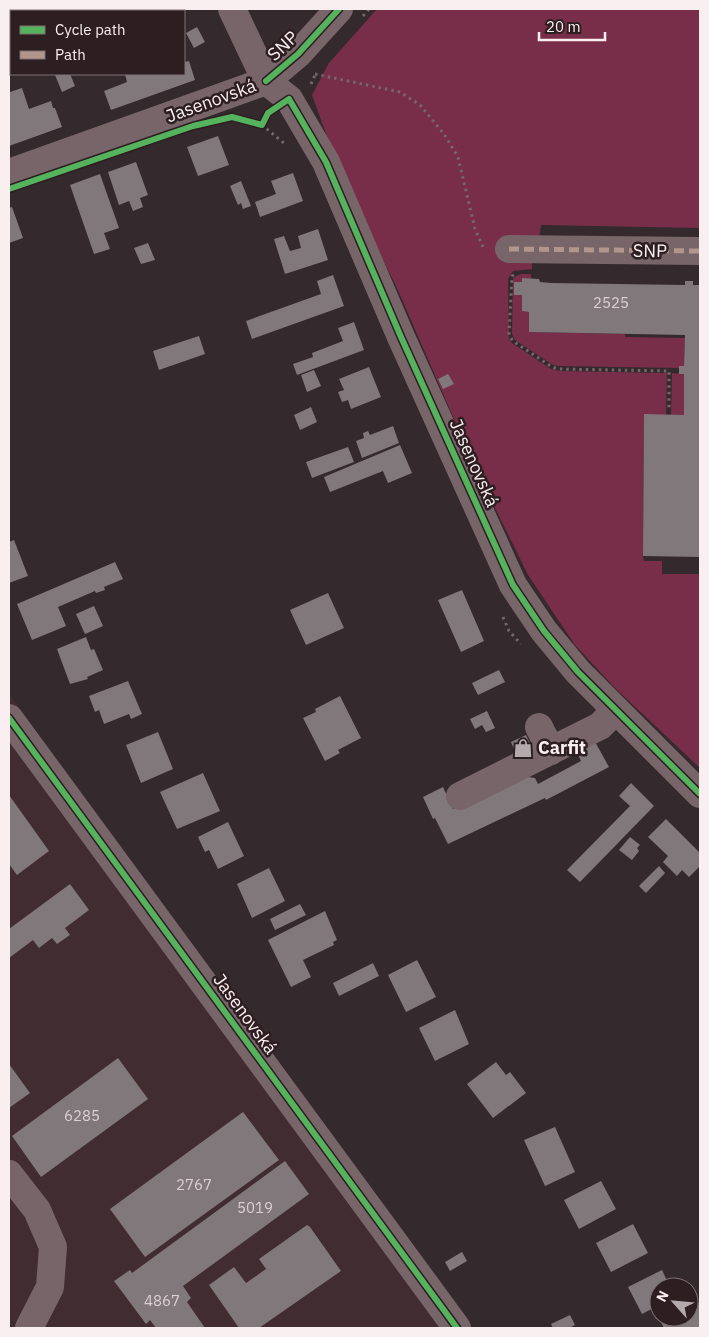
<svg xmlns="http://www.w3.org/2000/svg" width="709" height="1337" font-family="'IBM Plex Sans',sans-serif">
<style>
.built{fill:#412c31}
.green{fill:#782e48}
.building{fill:#80787b}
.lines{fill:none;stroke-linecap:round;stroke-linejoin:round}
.path{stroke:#75666a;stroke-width:3;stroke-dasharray:2.5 4;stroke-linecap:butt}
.minor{stroke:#776569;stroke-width:28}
.quiet{stroke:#b2968c;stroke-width:5;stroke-dasharray:10 5;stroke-linecap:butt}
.cycleway-casing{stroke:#2d1e22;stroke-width:9}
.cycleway{stroke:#56b35d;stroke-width:6}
.labels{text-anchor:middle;stroke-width:5;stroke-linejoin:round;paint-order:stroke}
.number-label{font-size:15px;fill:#dbd0d3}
.street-label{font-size:18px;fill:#f9eef0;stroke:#2d1e22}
.poi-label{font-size:18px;font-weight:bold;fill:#f9eef0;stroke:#2d1e22;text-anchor:start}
</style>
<rect width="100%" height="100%" fill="#342a2d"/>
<!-- built -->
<path class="built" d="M9,693l144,205 320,430h-464z"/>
<!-- green -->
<path class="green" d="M377,9h323v219l-159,-3 -2,14 -7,21v9l-19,2 -5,8 1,60 3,4 39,26 9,2 107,2 -1,42h-22l-1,141 1,5h18v13h38v194l-85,-80 -40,-43 -47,-70 -53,-108 -78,-179 -56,-113 -29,-80 17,-32z
M521,274h10v5h-9v3l-8,13h8v16l7,1v20l96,2v3l60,1 -1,28 -5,2 -121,-2 -5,-1 -38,-25 -3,-6 1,-55 3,-3z
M672,373l12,1v41h-13z"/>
<!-- building -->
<path class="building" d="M197,27l8,15 -11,6 -8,-15z
M189,61l6,19 -84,30 -7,-19 23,-9 -2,-8h59v-12z
M59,74h11l5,12 -13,6 -7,-17z
M22,88l7,21 22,-8 2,7h2l7,19 -53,19v-57l1,3z
M218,136l11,29 -31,11 -11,-29z
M136,162l12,33 -8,3 3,9 -10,4 -4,-10 -10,4 -11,-33z
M293,173l10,28 -43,16 -5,-15 21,-8 -5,-13z
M100,174l19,54 -15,5 6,16 -16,5 -24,-69z
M241,181l10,25 -8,3 -2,-6 -3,2 -8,-19z
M12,207l11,31 -14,5v-35z
M318,229l10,31 -43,14 -11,-35 10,-3 6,15 11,-3 -3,-12z
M148,243l7,17 -14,4 -7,-16z
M333,275l11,31 -92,33 -6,-18 75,-27 -4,-13z
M522,278l17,1 1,3 11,1 134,2v-4h8v4h7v272l-57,-1 1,-142 40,1v-41h-5v-8h5l1,-31 -156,-3v-20l-7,-1v-16h-8v-13h8z
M354,322l10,28 -67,25 -4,-11 20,-7 -1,-4 31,-12 -5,-13z
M199,336l6,18 -46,16 -6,-19z
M369,367l12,30 -30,12 -3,-9 -6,2 -4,-10 6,-2 -5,-11z
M314,370l7,16 -14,6 -6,-17z
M448,374l6,10 -11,5 -5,-10z
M311,407l6,15 -17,8 -6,-15z
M393,426l6,17 -37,15 -6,-17 8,-3 -1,-5 5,-2 2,4z
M400,445l12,28 -24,10 -5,-12 -53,21 -6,-15z
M348,447l6,15 -42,16 -6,-16z
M14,540l14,36 -19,7v-41z
M115,562l8,17 -19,8 1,3 -9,3 -1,-2 -37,16 8,19 -34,14 -15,-36z
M462,590l22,51 -23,11 -23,-52z
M328,593l16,35 -38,17 -16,-35z
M94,606l9,20 -18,8 -9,-20z
M86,637l5,13 3,-1 9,21 -16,7 1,2 -18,5 -13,-35z
M499,670l6,12 -27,13 -6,-12z
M128,681l14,33 -11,5 -2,-5 -25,10 -5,-14 -4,2 -6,-16z
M340,696l21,42 -23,12 2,3 -15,8 -22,-43 13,-6 -1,-3z
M487,711l8,17 -9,4 -4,-7 -7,4 -5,-10z
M158,732l15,37 -32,14 -15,-38z
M526,735l9,19 -16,7 -8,-19z
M594,740l15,27 -63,33 -1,-2 -97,46 -13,-26 -2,1 -10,-22 20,-10 10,22 69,-33 13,2 3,6 43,-23 -5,-11z
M203,773l17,38 -43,18 -17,-37z
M631,783l23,23 -74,76 -13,-12 63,-64 -11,-10z
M9,795l40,56 -32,24 -8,-11z
M666,819l34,34v13l-11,11 -7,-7 -5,6 -14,-14 5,-6 -20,-19z
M228,822l16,34 -26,13 -9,-19 -4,2 -7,-15z
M630,837l10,8 -3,3 2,3 -7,9 -13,-10z
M659,866l6,7 -19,20 -7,-7z
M269,868l16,33 -33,17 -15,-34z
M70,884l19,26 -24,18 5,7 -13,9 -5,-6 -13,10 -6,-8 -24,18v-29z
M300,904l6,11 -31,15 -5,-11z
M325,911l12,29 -4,2 1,3 -31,15 8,17 -20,10 -23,-47z
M417,960l19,37 -30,15 -18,-37z
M373,963l6,13 -40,20 -6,-13z
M455,1010l14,34 -34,17 -16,-33z
M118,1058l30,41 -107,78 -29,-41z
M496,1062l10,13 4,-3 16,21 -33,25 -26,-34z
M9,1064l21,29 -21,15z
M243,1112l36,48 -134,97 -35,-48z
M555,1127l20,45 -30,14 -21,-46z
M285,1161l24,33 -126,92 8,12 -4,4 18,26h-49l-6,-8 -4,4 -32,-43 16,-11 2,3z
M601,1181l15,28 -37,20 -15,-29z
M633,1224l15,29 -37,19 -15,-29z
M307,1225l3,2 31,44 -82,57h-20l-30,-43 25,-18 12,16 20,-14 -7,-10z
M462,1252l5,9 -17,10 -5,-9z
M662,1270l8,17h-11v18l-17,9 -14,-27z
M693,1291l7,15v22h-36l-9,-17 4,-2v8h30v-24z
M570,1315l5,10 -6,3h-16l-2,-4z"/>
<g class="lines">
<!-- path -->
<path class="path" d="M363,16l6,-7
M315,74l85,18 20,13 24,29 14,23 17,72 9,20
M311,84l4,-9
M268,113l-6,12 23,19
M514,275l-2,1 -3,59 4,6 39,26 6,2 111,2v39
M503,617l6,14 12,13"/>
<!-- minor -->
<path class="minor" d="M232,9l34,72 23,18 37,63 75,175 112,248 31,46 34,41 122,122
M9,173l257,-92 32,-27 41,-45
M509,249l191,2
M9,718l448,610
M539,727l12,24
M460,796l140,-70 16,-16
M9,1174l28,36 16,37 -3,40 -21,41"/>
<!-- quiet -->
<path class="quiet" d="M509,249l191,2"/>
<!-- cycleway casing -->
<g class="cycleway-casing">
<path id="cycleway" d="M266,81l32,-27 41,-45
M9,189l184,-63 39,-9 30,8 6,-12 21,-14 37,63 75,175 112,248 31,46 34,41 122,122
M9,718l448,610"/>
</g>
<!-- cycleway -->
<use href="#cycleway" class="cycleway"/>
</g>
<!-- icons -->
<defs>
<g id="shop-bare" transform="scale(1.5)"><path d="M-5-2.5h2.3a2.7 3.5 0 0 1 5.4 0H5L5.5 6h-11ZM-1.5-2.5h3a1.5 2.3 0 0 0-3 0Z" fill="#b4a9ac" stroke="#2d1e22" stroke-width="2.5" paint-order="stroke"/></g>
</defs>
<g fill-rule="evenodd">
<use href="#shop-bare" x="523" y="748"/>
</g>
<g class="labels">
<!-- number labels -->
<g class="number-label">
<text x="611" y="308">2525</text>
<text x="82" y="1121">6285</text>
<text x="194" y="1190">2767</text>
<text x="255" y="1213">5019</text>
<text x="162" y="1306">4867</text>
</g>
<!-- street labels -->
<g class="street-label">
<text transform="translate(283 46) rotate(-43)" y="6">SNP</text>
<text transform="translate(211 101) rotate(-20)" y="6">Jasenovská</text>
<text transform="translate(650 251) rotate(1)" y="6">SNP</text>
<text transform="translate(474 463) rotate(66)" y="6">Jasenovská</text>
<text transform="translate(245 1014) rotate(54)" y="6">Jasenovská</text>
</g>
<!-- poi labels -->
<g class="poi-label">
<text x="538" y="754">Carfit</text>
</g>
</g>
<!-- border -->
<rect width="709" height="1337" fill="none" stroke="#f9eef0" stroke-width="20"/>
<!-- legend -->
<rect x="10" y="10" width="175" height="65" fill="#2d1e22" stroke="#7f7174"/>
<rect x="20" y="26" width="25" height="8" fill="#56b35d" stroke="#7f7174"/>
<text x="55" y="35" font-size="15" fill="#f9eef0">Cycle path</text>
<rect x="20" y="51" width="25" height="8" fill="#b2968c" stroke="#7f7174"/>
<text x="55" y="60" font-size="15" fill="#f9eef0">Path</text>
<!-- north arrow -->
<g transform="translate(674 1302) rotate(297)"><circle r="24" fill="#2d1e22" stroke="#7f7174"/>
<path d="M0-4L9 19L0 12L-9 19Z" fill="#b4a9ac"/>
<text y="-8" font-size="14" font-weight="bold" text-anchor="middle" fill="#f9eef0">N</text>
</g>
<!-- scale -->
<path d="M539 32v8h66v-8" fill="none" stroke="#f9eef0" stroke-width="2.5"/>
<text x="546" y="32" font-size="15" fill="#f9eef0" stroke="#2d1e22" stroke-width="4" paint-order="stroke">20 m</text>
</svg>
